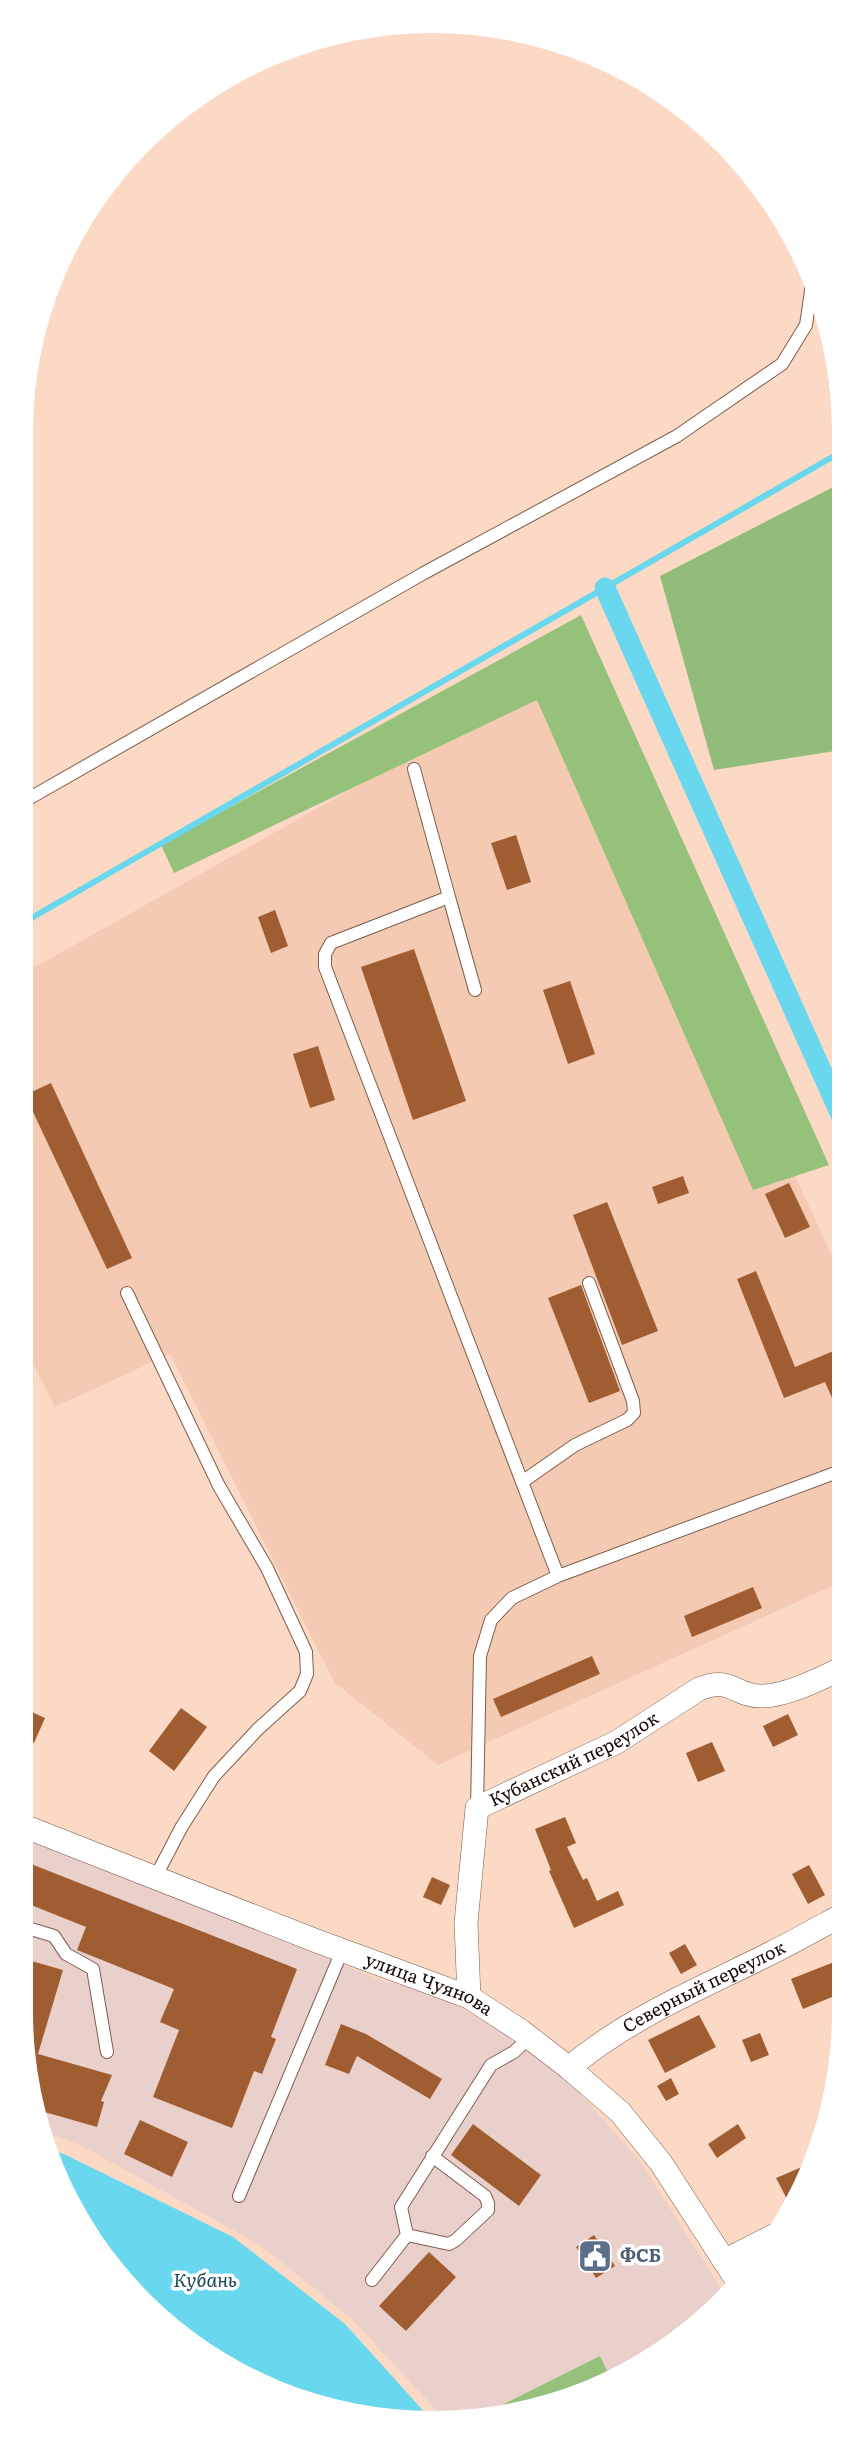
<svg xmlns="http://www.w3.org/2000/svg" width="865" height="2444" font-family="Literata,serif">
<style>
.commercial{fill:#ead0ca}
.built{fill:#f4cbb2}
.green{fill:#92bc79}
.forest{fill:#95c17b}
.water{fill:#69d7ee}
.lines{fill:none;stroke-linecap:round;stroke-linejoin:round}
.stream{stroke:#69d7ee;stroke-width:6}
.canal{stroke:#69d7ee;stroke-width:21}
.building{fill:#a05d31}
.lane-casing{stroke:#7c5e4c;stroke-width:14}
.street-casing{stroke:#7c5e4c;stroke-width:24}
.lane{stroke:#fff;stroke-width:12}
.street{stroke:#fff;stroke-width:23}
.labels{text-anchor:middle;stroke-width:7;stroke-linejoin:round;paint-order:stroke}
.street-label{font-size:18px;fill:#140904;stroke:#fff}
.service-label{font-size:18px;font-weight:bold;fill:#4e5e75;stroke:#fff;text-anchor:start}
.water-label{font-size:19px;font-style:italic;fill:#184953;stroke:#fff}
</style>
<rect width="100%" height="100%" fill="#fcd9c4"/>
<!-- commercial -->
<path class="commercial" d="M21,1836l362,145 51,11 103,61 45,42 60,69 81,128 -56,56 -24,14 -104,47 -98,6 -89,-96 -92,-74 -178,-99 -37,-14 -24,-121z"/>
<!-- built -->
<path class="built" d="M563,670l279,608 1,303 -405,184 -104,-83 -164,-328 -115,53 -34,-67v-365z"/>
<!-- green -->
<path class="green" d="M841,483v267l-127,20 -54,-194z"/>
<!-- forest -->
<path class="forest" d="M581,615l248,550 -76,25 -216,-490 -363,173 -13,-28z
M600,2356l10,21 -71,32 -43,3 -2,-3z"/>
<!-- water -->
<path class="water" d="M48,2148l18,7 167,82 112,87 83,92 -49,4 -129,-40 -127,-97 -71,-114z"/>
<g class="lines">
<!-- stream -->
<path class="stream" d="M21,924l820,-472"/>
<!-- canal -->
<path class="canal" d="M605,588l237,529"/>
</g>
<!-- building -->
<path class="building" d="M516,835l15,47 -24,8 -16,-47z
M275,910l13,36 -17,7 -13,-36z
M414,949l52,152 -53,19 -52,-153z
M570,981l25,73 -27,10 -25,-74z
M318,1046l17,54 -25,8 -17,-54z
M51,1083l81,175 -25,11 -82,-174z
M683,1176l6,17 -31,11 -6,-17z
M789,1183l21,44 -25,11 -20,-44z
M607,1202l51,129 -36,14 -49,-130z
M756,1271l39,96 48,-20v76l-18,-41 -41,16 -47,-119z
M581,1285l39,106 -31,12 -41,-105z
M753,1587l9,21 -70,29 -8,-21z
M592,1656l8,18 -99,43 -8,-18z
M21,1707l24,11 -11,25 -13,-6z
M181,1708l26,19 -33,44 -25,-20z
M788,1714l10,21 -25,12 -10,-21z
M712,1742l13,29 -27,11 -12,-29z
M565,1817l11,26 -9,4 16,33 4,-2 10,23 21,-10 6,14 -50,23 -25,-57 2,-1 -16,-41z
M21,1860l276,109 -26,68 5,2 -14,35 -8,-3 -22,57 -79,-31 26,-67 -19,-8 14,-33 -97,-39 9,-23 -65,-26z
M809,1865l16,30 -17,9 -16,-30z
M432,1877l18,8 -9,20 -18,-8z
M685,1944l12,21 -16,9 -12,-21z
M21,1958l42,12 -25,84 74,21 -11,26 3,1 -7,25 -56,-16 -20,-99z
M834,1962l10,30 -41,17 -12,-30z
M699,2015l17,32 -51,26 -17,-33z
M341,2024l25,10 76,45 -12,20 -73,-43 -8,18 -24,-9z
M760,2033l9,22 -18,7 -9,-22z
M671,2078l8,16 -13,7 -9,-15z
M140,2120l48,22 -16,35 -48,-23z
M473,2124l68,51 -22,31 -68,-51z
M738,2124l8,14 -29,20 -9,-14z
M809,2164l-5,11 -14,30 -14,-27z
M594,2235l21,31 -19,12 -20,-31z
M429,2252l27,25 -50,54 -27,-25z"/>
<g class="lines">
<!-- lane casing -->
<g class="lane-casing">
<path id="lane" d="M414,769l35,128 -118,46 -6,11v13l233,609
M21,803l403,-230 253,-137 105,-72 24,-39 6,-41
M449,897l26,93
M127,1293l92,193 48,82 39,84 1,22 -7,17 -42,38 -44,47 -33,52 -26,50
M522,1482l53,-37 52,-25 7,-7 -1,-12 -44,-118
M477,1808l3,-152 11,-36 21,-22 46,-22 285,-106
M21,1926l33,10 12,18 27,15 14,83
M239,2196l103,-245
M407,2235l42,9 7,-4 32,-30v-7l-3,-7 -53,-40
M372,2280l35,-45 -6,-28 90,-142 23,-13 15,-14"/>
</g>
<!-- street casing -->
<g class="street-casing">
<g id="street">
<path id="s1" d="M21,1825l293,115 155,57 52,34 48,37 51,44 41,51 75,116"/>
<path id="s2" d="M469,1997l-3,-74 11,-115 140,-66 82,-53c33,-13 35,7 62,7 24,1 60,-18 82,-28"/>
<path id="s3" d="M569,2068c60,-51 135,-81 204,-116 24,-12 47,-25 71,-38"/>
<path d="M724,2261l53,-27"/>
</g>
</g>
<!-- lane -->
<use href="#lane" class="lane"/>
<!-- street -->
<use href="#street" class="street"/>
</g>
<!-- icons -->
<defs>
<g id="civic-square" transform="scale(1.75)"><rect x="-9" y="-9" width="18" height="18" rx="4" fill="#5c6f8a" stroke="#fff"/><path d="M-.6-6.5H3V-4.5H.6V-3L4-1V1h2V6H-6V1h2V-1L-.6-3ZM-1.2 2.5V6h2.4V2.5Z" fill="#fff"/></g>
</defs>
<g fill-rule="evenodd">
<use href="#civic-square" x="595" y="2256"/>
</g>
<g class="labels">
<!-- street labels -->
<g class="street-label">
<text dy="6" stroke="none"><textPath href="#s2" startOffset="298">Кубанский переулок</textPath></text>
<text dy="6" stroke="none"><textPath href="#s1" startOffset="438">улица Чуянова</textPath></text>
<text dy="6" stroke="none"><textPath href="#s3" startOffset="158">Северный переулок</textPath></text>
</g>
<!-- service labels -->
<g class="service-label">
<text x="620" y="2262">ФСБ</text>
</g>
<!-- water labels -->
<g class="water-label">
<text x="205" y="2287">Кубань</text>
</g>
</g>
<!-- crop -->
<path d="M0 0H865V2444H0ZM432 33H433A399 399 0 0 1 832 432V2012A399 399 0 0 1 433 2411H432A399 399 0 0 1 33 2012V432A399 399 0 0 1 432 33Z" fill="#fff" fill-rule="evenodd"/>
</svg>
